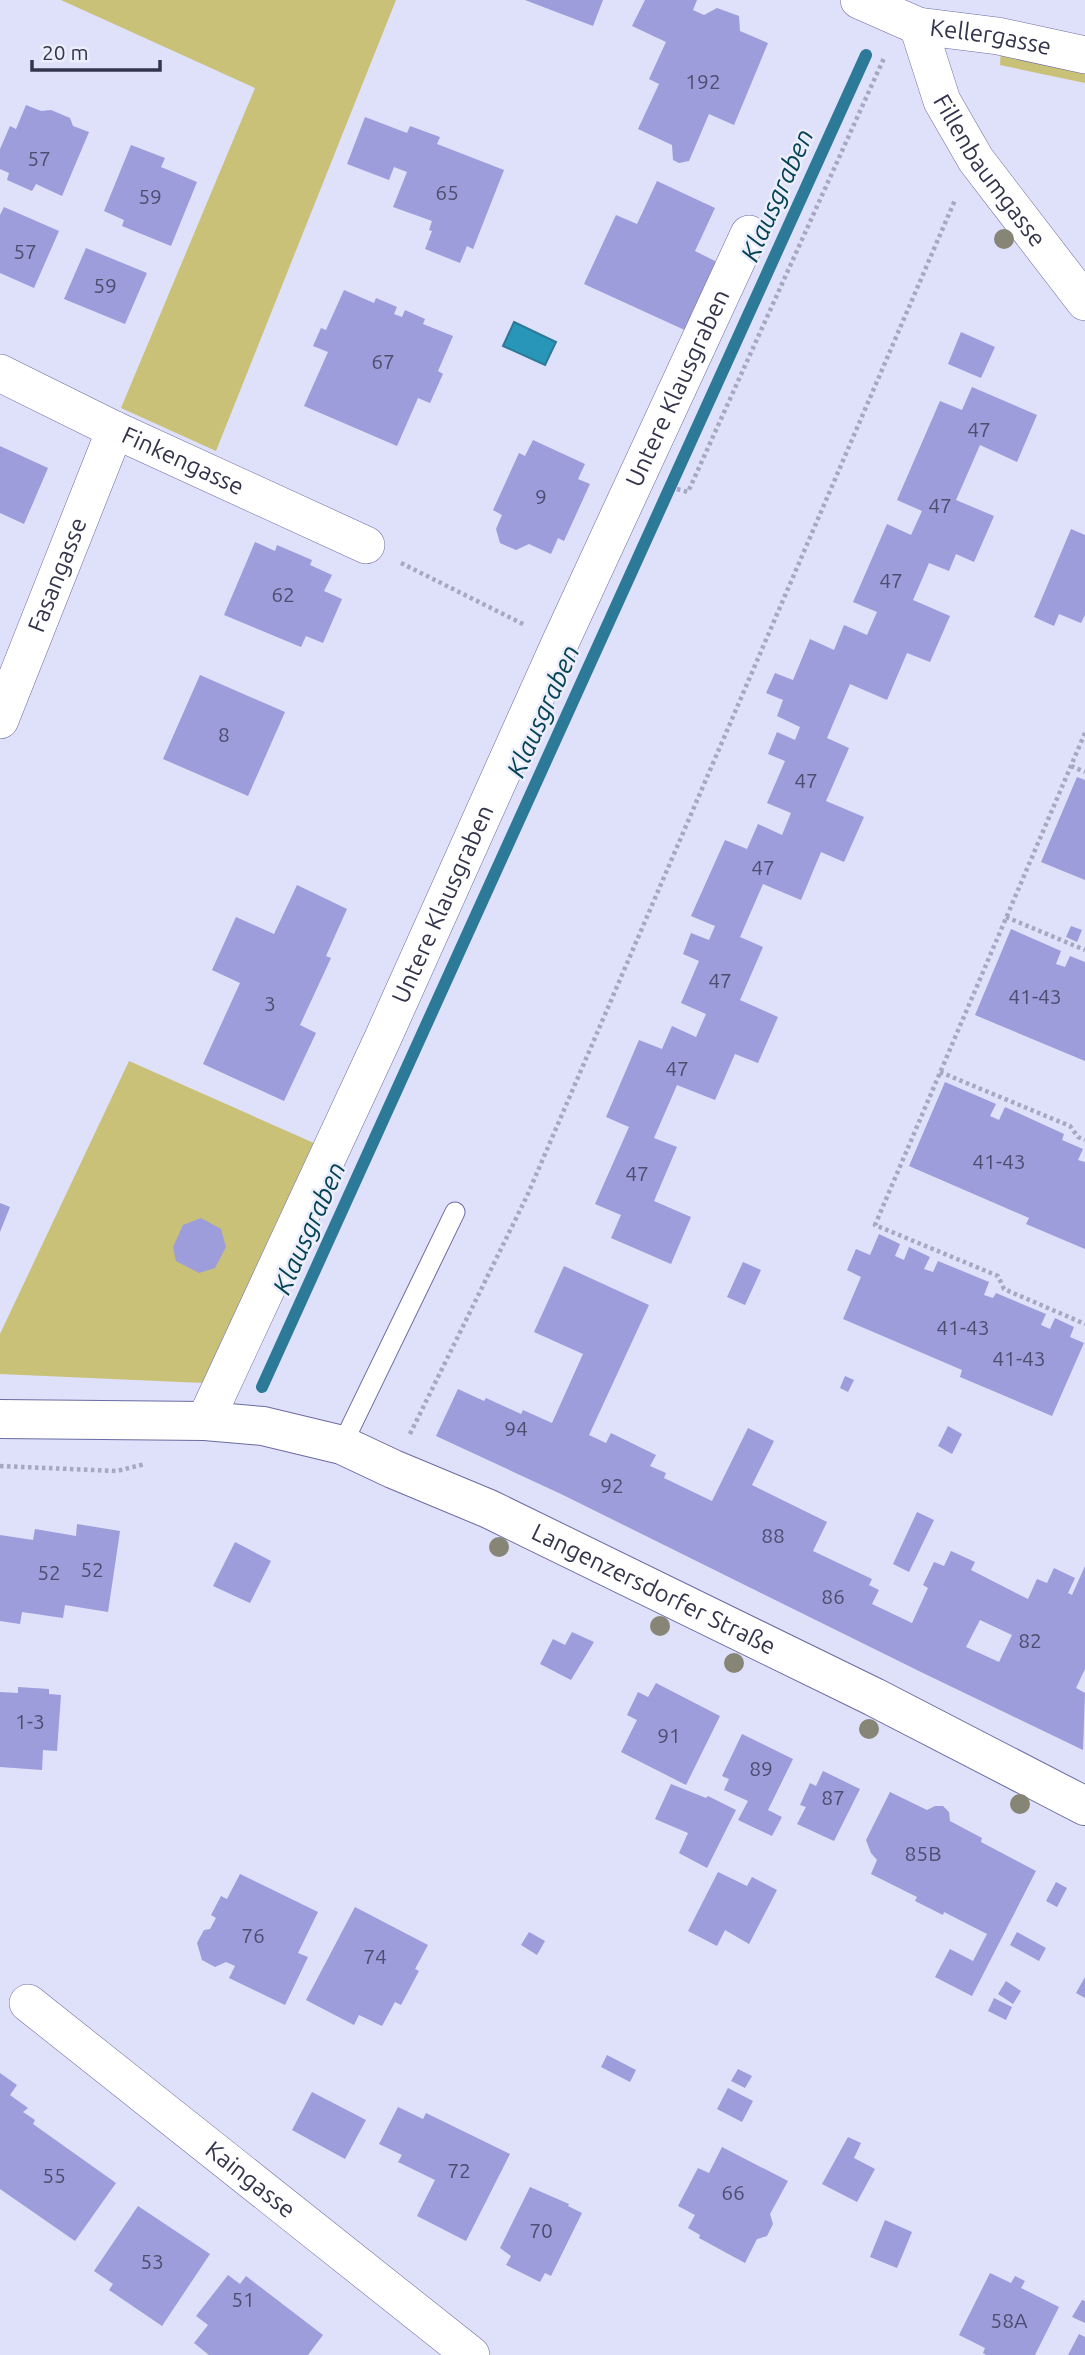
<svg xmlns="http://www.w3.org/2000/svg" width="1085" height="2355" font-family="Ubuntu,sans-serif">
<style>
.green{fill:#c9c177}
.water{fill:#2896b8;stroke:#2c7998;stroke-width:2}
.lines{fill:none;stroke-linecap:round;stroke-linejoin:round}
.stream{stroke:#2c7998;stroke-width:12}
.building{fill:#9c9dda;fill-rule:evenodd}
.lane-casing{stroke:#6b6aa4;stroke-width:21}
.street-casing{stroke:#6b6aa4;stroke-width:38}
.secondary-casing{stroke:#6b6aa4;stroke-width:40}
.path{stroke:#a6a7c0;stroke-width:4.5;stroke-dasharray:3.5 3.5;stroke-linecap:butt}
.lane{stroke:#fff;stroke-width:19}
.street{stroke:#fff;stroke-width:37}
.secondary{stroke:#fff;stroke-width:38}
.tree{fill:#878576}
.labels{text-anchor:middle;stroke-width:5;stroke-linejoin:round;paint-order:stroke}
.number-label{font-size:21px;fill:#4e4e70}
.street-label{font-size:24px;fill:#34344d;stroke:#edeefb}
.water-label{font-size:26px;font-style:italic;fill:#044456;stroke:#edeefb}
</style>
<rect width="100%" height="100%" fill="#dfe0fa"/>
<!-- green -->
<path class="green" d="M61,0h335l-180,451 -95,-43 134,-320z
M1001,47l84,16v20l-85,-18z
M129,1061l187,83 -113,239 -203,-9v-40z"/>
<!-- water -->
<path class="water" d="M514,322l42,20 -11,23 -42,-19z"/>
<g class="lines">
<!-- stream -->
<path class="stream" d="M262,1387l604,-1332"/>
</g>
<!-- building -->
<path class="building" d="M525,0h78l-10,26z
M645,0h52l-4,10 11,5 13,-7 22,8 1,15 28,12 -34,82 -25,-11 -20,47 -10,2 -6,-3 -1,-15 -34,-16 21,-45 -10,-5 17,-37 -34,-16z
M26,105l15,6 10,-1 19,8 3,8 16,6 -27,64 -26,-12 -4,7 -25,-11 2,-7 -9,-4v-20l10,-23 6,3z
M365,117l42,16 3,-7 30,11 -3,7 67,26 -31,79 -6,-3 -7,17 -35,-14 7,-18 -3,-1 3,-9 -39,-14 14,-35 -13,-5 -5,13 -42,-16z
M131,145l34,13 -4,9 36,15 -26,64 -49,-20 2,-6 -20,-9z
M657,181l58,27 -20,43 26,13 -32,68 -105,-48 32,-69 21,9z
M4,207l55,24 -25,57 -34,-15v-58z
M86,248l61,25 -22,51 -61,-25z
M344,290l30,13 2,-5 21,9 -3,7 8,3 3,-7 20,9 -2,5 30,12 -15,35 5,3 -13,29 -12,-5 -21,48 -93,-40 24,-54 -15,-6 8,-18 5,2z
M961,332l34,15 -14,31 -33,-14z
M972,387l65,28 -20,47 -37,-17 -24,55 38,16 -20,46 -18,-8 -7,17 -20,-8 -16,37 37,16 -20,46 -23,-9 -20,47 -37,-16 -23,54 22,10 -23,53 38,16 -20,45 -23,-10 -20,48 -38,-16 -23,53 23,10 -23,53 38,17 -20,46 -23,-9 -20,46 -38,-15 -23,53 23,9 -23,54 37,16 -20,47 -60,-26 10,-23 -26,-11 34,-77 -23,-10 33,-77 23,9 10,-23 24,11 10,-23 -25,-11 18,-42 -16,-7 8,-21 18,7 6,-14 -24,-10 34,-76 22,9 11,-25 24,11 9,-22 -24,-10 18,-42 -17,-7 9,-22 18,8 5,-13 -23,-11 6,-16 -17,-7 9,-20 18,7 17,-41 24,11 10,-25 23,10 10,-23 -24,-10 34,-78 24,11 11,-24 -25,-11 43,-99 22,9z
M533,440l52,24 -7,15 12,5 -26,57 -6,-3 -7,16 -22,-10 -13,6 -16,-7 -4,-14 6,-14 -9,-5 26,-57 6,3z
M0,446l48,22 -24,56 -24,-11z
M1071,529l14,6v80l-4,8 -22,-9 -5,12 -20,-9z
M255,542l20,9 2,-6 35,15 -2,5 22,10 -8,16 18,8 -19,44 -17,-7 -5,11 -77,-32z
M200,675l85,37 -37,84 -85,-37z
M1077,777l8,3v100l-44,-18z
M297,885l50,24 -21,47 5,2 -31,67 16,8 -32,68 -81,-37 37,-81 -28,-13 24,-53 38,17z
M1071,926l11,4 -5,12 -11,-5z
M1011,929l50,22 -5,13 9,3 5,-11 15,6v99l-110,-46z
M945,1082l51,22 -6,12 9,4 6,-13 59,27 -2,6 21,9 -5,11 7,2v87l-59,-25 3,-6 -120,-52z
M0,1203l10,4 -10,25z
M201,1218l20,11 5,18 -11,21 -16,5 -23,-12 -3,-14 10,-22z
M879,1234l21,10 -5,12 9,4 5,-13 21,10 -6,12 9,3 5,-11 51,21 -5,13 9,3 3,-5 50,21 -5,11 9,4 5,-11 19,9 -4,10 14,6 -32,73 -92,-39 2,-7 -119,-51 18,-42 -14,-7 9,-21 14,6z
M743,1262l18,8 -16,35 -18,-8z
M564,1266l85,39 -60,130 17,8 5,-10 45,22 -6,11 16,7 -2,5 48,23 36,-73 26,13 -22,44 75,37 -14,29 59,28 -3,6 10,5 -7,14 40,19 16,-35 -5,-3 11,-23 10,4 7,-15 24,11 -4,8 57,29 9,-20 10,4 7,-15 21,10 -7,15 4,2 13,-29v103l-9,19 9,5 -2,57 -160,-77 -362,-179 -125,-58 22,-47 26,12 2,-3 35,16 2,-4 29,13 31,-69 -49,-22zM980,1620l32,15 -13,27 -33,-15z
M845,1376l9,4 -6,12 -8,-4z
M948,1426l14,8 -10,20 -14,-8z
M917,1512l17,8 -25,52 -16,-8z
M77,1524l43,7 -12,81 -43,-7 -2,13 -41,-6 -2,12 -20,-3v-86l33,5 2,-11 41,7z
M235,1542l36,19 -21,42 -37,-17z
M572,1632l22,10 -23,38 -31,-16 13,-25 12,6z
M656,1683l64,33 -34,69 -65,-33 16,-32 -10,-5 11,-23 10,5z
M18,1687l31,2v5l12,1 -4,56 -14,-1 -1,20 -42,-3v-75l18,1z
M742,1734l51,25 -25,51 14,7 -10,19 -34,-16 10,-19 -24,-11 5,-11 -7,-3z
M823,1771l37,18 -26,52 -37,-17 9,-17 -6,-2 10,-22 6,3z
M671,1784l35,14 2,-2 28,14 -29,58 -28,-15 9,-20 -33,-14z
M890,1792l37,18 8,-4h8l6,6 1,9 32,17 -1,4 55,29 -64,125 -37,-19 15,-28 23,12 14,-27 -43,-22 -1,3 -28,-14 2,-4 -46,-23 6,-14 -6,-7 -5,-13z
M718,1872l29,14 5,-9 25,13 -28,54 -24,-14 -8,16 -29,-15z
M240,1874l78,38 -20,41 10,4 -23,48 -56,-27 6,-12 -9,-4 -11,5 -13,-7 -5,-17 7,-13 6,-1 6,-11 -5,-3 10,-19 6,3z
M1056,1882l11,6 -10,19 -11,-6z
M355,1907l73,38 -13,24 4,2 -18,34 -6,-3 -13,24 -23,-11 -5,10 -48,-25z
M529,1932l16,9 -8,14 -16,-10z
M1017,1932l29,16 -7,13 -29,-16z
M1085,1977v21l-9,-5z
M1006,1981l15,10 -8,13 -15,-10z
M994,1998l18,9 -6,13 -18,-9z
M607,2055l29,15 -6,12 -29,-15z
M738,2069l14,7 -7,12 -14,-7z
M0,2073l17,12 -7,10 18,13 -5,4 12,8 -2,4 83,59 -41,58 -75,-52z
M728,2088l25,13 -11,21 -25,-13z
M312,2092l54,28 -21,39 -53,-29z
M398,2107l25,12 3,-6 84,41 -44,87 -49,-25 18,-36 -37,-18 4,-7 -23,-11z
M848,2137l13,6 -7,15 21,11 -18,33 -35,-18z
M722,2147l66,34 -18,33 3,10 -6,12 -10,3 -12,24 -46,-25 1,-3 -12,-7 7,-13 -17,-9 20,-38 11,5z
M530,2187l39,17 -1,2 14,7 -31,63 -6,-3 -5,9 -34,-17 5,-9 -11,-8z
M138,2206l72,48 -48,72 -53,-36 4,-6 -19,-13z
M885,2220l27,12 -15,36 -27,-11z
M990,2273l21,10 4,-7 10,5 -4,7 38,19 -24,48h-49l-3,-2 2,-5 -26,-13z
M228,2275l12,9 6,-8 77,59 -15,20h-99l-15,-12 14,-18 -12,-9z
M1082,2300l3,1v22l-13,-6z
M1079,2334l6,3v18h-17z"/>
<g class="lines">
<!-- lane casing -->
<g class="lane-casing">
<path id="lane" d="M342,1445l113,-233"/>
</g>
<!-- street casing -->
<g class="street-casing">
<g id="street">
<path id="s1" d="M859,0l59,26 80,10 87,19"/>
<path id="s2" d="M918,26l24,75 34,59 109,142"/>
<path id="s3" d="M0,373l115,57 251,115"/>
<path id="s4" d="M0,720l115,-290"/>
<path id="s5" d="M205,1421l177,-381 178,-397 189,-409"/>
<path id="s6" d="M28,2003l443,352"/>
</g>
</g>
<!-- secondary casing -->
<g class="secondary-casing">
<g id="secondary">
<path id="s7" d="M0,1419l205,2 58,5 79,19 51,24 96,40 385,188 211,109"/>
</g>
</g>
<!-- path -->
<path class="path" d="M677,489l11,3 196,-434
M401,563l124,62
M1085,733l-210,492 123,51 6,13 81,35
M1071,766l14,6
M1006,917l79,33
M940,1072l130,54 8,11 7,3
M410,1434l117,-238 428,-996
M0,1466l117,5 28,-7"/>
<!-- lane -->
<use href="#lane" class="lane"/>
<!-- street -->
<use href="#street" class="street"/>
<!-- secondary -->
<use href="#secondary" class="secondary"/>
</g>
<!-- trees -->
<g class="tree">
<circle cx="1004" cy="239" r="10"/>
<circle cx="499" cy="1547" r="10"/>
<circle cx="660" cy="1626" r="10"/>
<circle cx="734" cy="1663" r="10"/>
<circle cx="869" cy="1729" r="10"/>
<circle cx="1020" cy="1804" r="10"/>
</g>
<g class="labels">
<!-- number labels -->
<g class="number-label">
<text x="703" y="89">192</text>
<text x="39" y="166">57</text>
<text x="447" y="200">65</text>
<text x="150" y="204">59</text>
<text x="25" y="259">57</text>
<text x="105" y="293">59</text>
<text x="383" y="369">67</text>
<text x="979" y="437">47</text>
<text x="541" y="504">9</text>
<text x="940" y="513">47</text>
<text x="891" y="588">47</text>
<text x="283" y="602">62</text>
<text x="224" y="742">8</text>
<text x="806" y="788">47</text>
<text x="763" y="875">47</text>
<text x="720" y="988">47</text>
<text x="1035" y="1004">41-43</text>
<text x="270" y="1011">3</text>
<text x="677" y="1076">47</text>
<text x="999" y="1169">41-43</text>
<text x="637" y="1181">47</text>
<text x="963" y="1335">41-43</text>
<text x="1019" y="1366">41-43</text>
<text x="516" y="1436">94</text>
<text x="612" y="1493">92</text>
<text x="773" y="1543">88</text>
<text x="92" y="1577">52</text>
<text x="49" y="1580">52</text>
<text x="833" y="1604">86</text>
<text x="1030" y="1648">82</text>
<text x="30" y="1729">1-3</text>
<text x="669" y="1743">91</text>
<text x="761" y="1776">89</text>
<text x="833" y="1805">87</text>
<text x="923" y="1861">85B</text>
<text x="253" y="1943">76</text>
<text x="375" y="1964">74</text>
<text x="459" y="2178">72</text>
<text x="54" y="2183">55</text>
<text x="733" y="2200">66</text>
<text x="541" y="2238">70</text>
<text x="152" y="2269">53</text>
<text x="243" y="2307">51</text>
<text x="1009" y="2328">58A</text>
</g>
<!-- street labels -->
<g class="street-label">
<text dy="8" stroke="none"><textPath href="#s1" startOffset="138">Kellergasse</textPath></text>
<text dy="8" stroke="none"><textPath href="#s2" startOffset="163">Fillenbaumgasse</textPath></text>
<text dy="8" stroke="none"><textPath href="#s5" startOffset="1136">Untere Klausgraben</textPath></text>
<text dy="8" stroke="none"><textPath href="#s3" startOffset="203">Finkengasse</textPath></text>
<text dy="8" stroke="none"><textPath href="#s4" startOffset="156">Fasangasse</textPath></text>
<text dy="8" stroke="none"><textPath href="#s5" startOffset="569">Untere Klausgraben</textPath></text>
<text dy="8" stroke="none"><textPath href="#s7" startOffset="688">Langenzersdorfer Straße</textPath></text>
<text dy="8" stroke="none"><textPath href="#s6" startOffset="284">Kaingasse</textPath></text>
</g>
<!-- water labels -->
<g class="water-label">
<text transform="translate(777 195) rotate(-66)" y="9">Klausgraben</text>
<text transform="translate(543 711) rotate(-66)" y="9">Klausgraben</text>
<text transform="translate(309 1228) rotate(-66)" y="9">Klausgraben</text>
</g>
</g>
<!-- scale -->
<path d="M32 60v10h128v-10" fill="none" stroke="#34344d" stroke-width="3.5"/>
<text x="42" y="60" font-size="21" fill="#34344d" stroke="#edeefb" stroke-width="5" paint-order="stroke">20 m</text>
</svg>
